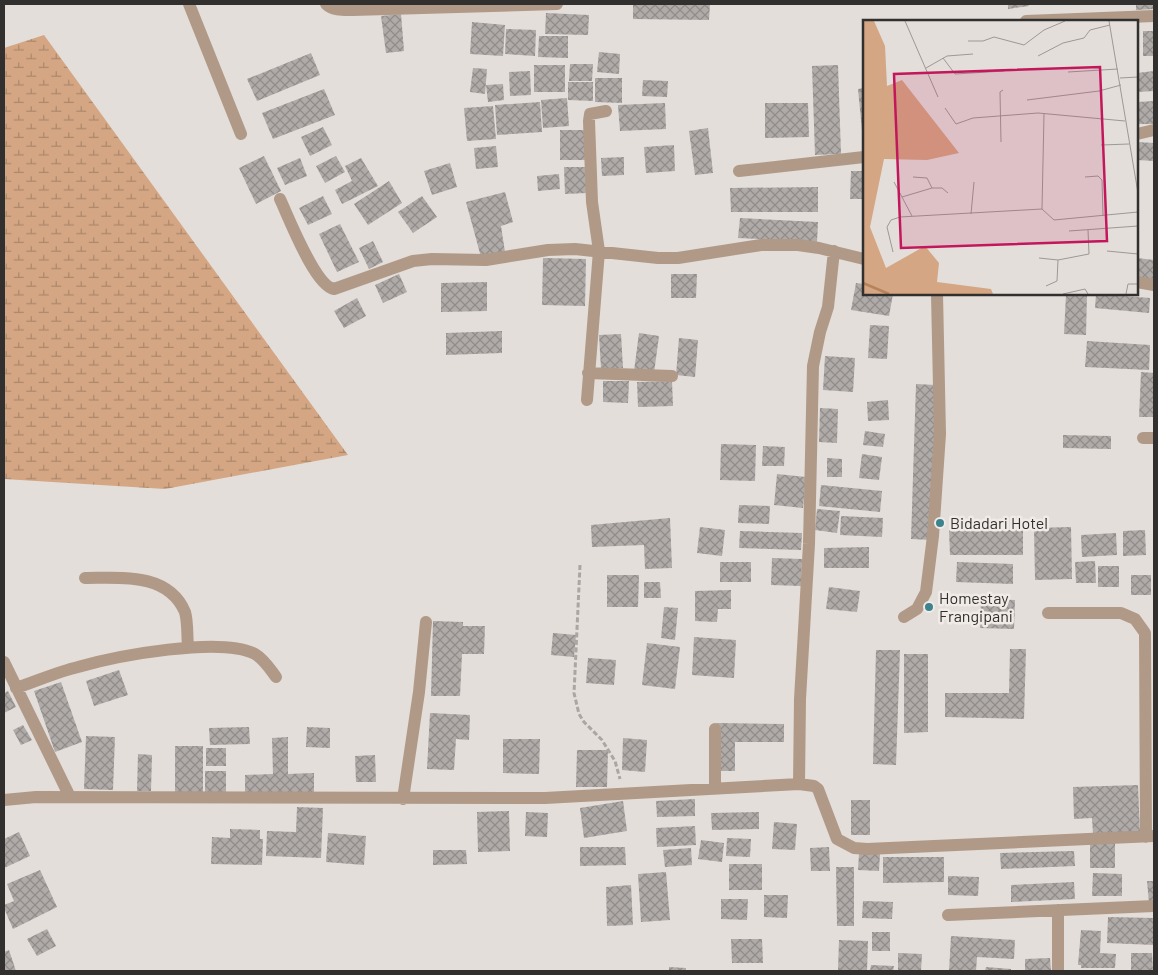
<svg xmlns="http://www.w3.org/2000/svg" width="1158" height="975" font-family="Barlow,sans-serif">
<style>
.wetland{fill:url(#wetland-marsh)}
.building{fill:url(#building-cross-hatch)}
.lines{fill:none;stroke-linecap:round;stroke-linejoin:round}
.path{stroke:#aaa6a2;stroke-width:3;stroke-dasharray:5 2.5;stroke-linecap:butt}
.minor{stroke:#b19987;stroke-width:12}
.poi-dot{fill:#3d838e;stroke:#f0ebe7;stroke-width:2}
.labels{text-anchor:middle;stroke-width:5;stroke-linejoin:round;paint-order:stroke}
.poi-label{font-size:16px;fill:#32302e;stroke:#f0ebe7;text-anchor:start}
.inset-river{fill:none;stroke:#b7835a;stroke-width:2.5}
.inset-road{fill:none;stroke:#9c9895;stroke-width:1}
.view{fill:#c2185b;fill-opacity:0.15;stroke:#c2185b;stroke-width:2.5}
.inset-edge{fill:none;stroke:#32302e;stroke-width:2.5}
</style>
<defs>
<pattern id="wetland-marsh" width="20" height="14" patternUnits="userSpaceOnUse" patternTransform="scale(1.25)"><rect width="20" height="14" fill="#d4a683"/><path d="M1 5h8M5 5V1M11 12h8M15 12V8" fill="none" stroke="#ad886c"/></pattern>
<pattern id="building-cross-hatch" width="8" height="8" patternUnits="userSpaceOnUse" patternTransform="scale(1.25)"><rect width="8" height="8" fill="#b0aba8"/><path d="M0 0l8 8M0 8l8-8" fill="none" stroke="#908c89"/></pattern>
</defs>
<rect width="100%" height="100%" fill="#e3deda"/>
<!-- wetland -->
<path class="wetland" d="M44,35l304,420 -183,34 -161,-10v-431z"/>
<!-- building -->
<path class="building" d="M633,4h77l-1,16 -76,-1z
M1008,4h20l1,2 -21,3z
M1136,4h18v5l-18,1z
M546,13l43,2 -1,20 -43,-1z
M401,14l3,37 -18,2 -5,-37z
M472,22l33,3 -2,31 -33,-2z
M506,29l30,1 -1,26 -30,-2z
M1143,31h11v25h-11z
M539,36h29v22l-30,-1z
M599,52l21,2 -1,20 -22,-2z
M311,53l9,22 -63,26 -10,-22z
M570,64h23l-1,17h-23z
M534,65h31v27h-31z
M838,65l3,89 -26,1 -3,-89z
M473,68l14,1 -2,25 -15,-2z
M530,71l1,24 -21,1 -1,-24z
M1154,71v20l-17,1v-19z
M595,78h27v25l-27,-1z
M643,80l25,1 -1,16 -25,-1z
M568,82h25v19l-25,-1z
M503,84l1,16 -16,2 -2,-17z
M864,88v53h-1l-5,-52z
M324,89l11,26 -62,24 -11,-26z
M567,98l2,28 -26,2 -2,-28z
M1154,101v23h-17v-22z
M540,102l2,30 -45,3 -2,-30z
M665,103l1,26 -46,2 -2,-26z
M765,103h43l1,34 -44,1z
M493,106l3,33 -29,2 -3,-33z
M323,127l9,18 -22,11 -9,-19z
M708,128l5,45 -18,2 -6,-44z
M560,130h25v30h-25z
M1137,142l17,1v18l-17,-1z
M674,145l1,26 -29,2 -2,-26z
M496,146l2,21 -22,2 -2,-21z
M264,156l17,35 -25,13 -17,-36z
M336,156l9,16 -20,11 -9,-17z
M624,157v18l-22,1 -1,-18z
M300,158l7,18 -22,9 -8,-17z
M361,158l17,28 -36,18 -7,-14 17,-9 -7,-15z
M450,163l7,24 -25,8 -8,-24z
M564,167h22l1,26 -22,1z
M851,171h13v28h-14z
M559,174l1,15 -22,2 -1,-15z
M389,181l13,22 -34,22 -14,-21z
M818,187v25h-87l-1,-24z
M505,192l8,30 -12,4 4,26 -24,5 -15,-55z
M323,196l9,18 -24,11 -9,-17z
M422,196l15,21 -24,16 -15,-21z
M740,218l78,4 -1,20 -79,-4z
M340,224l19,38 -22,10 -18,-38z
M373,241l10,21 -14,7 -10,-21z
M543,258l43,1 -1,47 -43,-1z
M1137,258l17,2v19l-17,-2z
M399,274l8,18 -24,11 -8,-18z
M671,274h26l-1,24h-25z
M487,282v29l-46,1v-29z
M856,283l8,1v10h29l-4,22 -38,-6z
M1066,294h21l-1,41 -22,-1z
M1096,294l54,4 -1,15 -54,-5z
M357,298l9,18 -22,12 -10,-17z
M870,325l19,1 -2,33 -19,-1z
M502,331v22l-56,2v-22z
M639,333l20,3 -5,37 -20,-2z
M621,334l2,34 -22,1 -2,-34z
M679,338l19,2 -3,37 -19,-2z
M1087,341l63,4 -1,25 -64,-3z
M825,356l30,2 -2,34 -30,-2z
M1141,372l13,1v44h-15z
M603,381h26l-1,22 -25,-1z
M672,381l1,25 -35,1 -1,-25z
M916,384l20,1 -5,155 -20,-1z
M888,400l1,20 -21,1 -1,-19z
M820,408l18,1 -1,34 -18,-1z
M865,431l20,3 -2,13 -20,-2z
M1063,435l48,1v13l-48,-1z
M721,444l35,1 -1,36 -35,-1z
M763,446l22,1 -1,19h-22z
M862,454l20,3 -3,23 -20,-2z
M827,458l15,1v18h-15z
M777,474l29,3 -3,31 -29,-3z
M821,485l61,6 -2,21 -61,-6z
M739,505l31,1 -1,18 -31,-1z
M817,509l23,2 -3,22 -22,-3z
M841,516l42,2 -1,19 -42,-2z
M670,518l2,50 -27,1 -1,-24 -52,2 -1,-22z
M700,527l25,3 -3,26 -25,-3z
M1071,527l1,52 -37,1 -1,-52z
M949,530h74v25h-73z
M1145,530l1,25 -23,1v-25z
M740,531l62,2 -1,17 -62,-2z
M1116,533l1,22 -35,2 -1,-22z
M869,547v21h-45v-20z
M772,558l30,1 -1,27 -30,-1z
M1095,561l1,22h-20l-1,-21z
M720,562h31v20h-31z
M957,562l56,2v20l-57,-2z
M1098,566h21v21h-21z
M607,575h32l-1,32h-31z
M1131,575h20v20h-20z
M644,582h16l1,16h-17z
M829,587l31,4 -3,21 -31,-3z
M731,590v19h-13l-1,13 -22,-1v-30z
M981,599l34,1 -1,29 -34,-1z
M664,607l14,1 -3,32 -14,-2z
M433,621l30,1v4h22l-1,28h-22l-2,42h-29z
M553,633l23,2 -2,22 -23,-2z
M694,637l42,3 -2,38 -42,-3z
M647,643l33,4 -5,42 -33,-4z
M1010,649h16l-2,70 -79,-2v-24h64z
M876,650h24l-4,115 -23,-1z
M904,654h24v78l-24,1z
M588,658l28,2 -2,25 -28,-2z
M119,670l9,25 -34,11 -8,-25z
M61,682l21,60 -27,10 -21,-61z
M8,691l8,16 -12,6v-20z
M430,713l40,2 -1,25 -13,-1 -2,31 -27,-1z
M717,723l67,1v18h-49v29h-19z
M23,725l9,15 -11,5 -8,-15z
M249,727l1,17 -40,1 -1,-17z
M307,727l23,1v20l-24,-1z
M86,736l29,1 -2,53 -29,-1z
M288,737v37l26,-1v20l-69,2v-20l28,-1 -1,-36z
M623,738l24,2 -2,32 -23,-2z
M503,739h37l-1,35 -36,-1z
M175,746h28v47h-28z
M206,748h20v18h-20z
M577,750h31l-1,37h-31z
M138,754l14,1 -1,36h-14z
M375,755l1,27h-20l-1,-26z
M205,771h21v23l-21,-1z
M1138,785l2,48 -47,1 -1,-16 -18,1 -1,-32z
M695,799v17l-38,1 -1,-16z
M851,800h19v35h-19z
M623,801l4,30 -43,7 -4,-30z
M297,807l26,1 -2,50 -55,-2 1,-25 29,1z
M509,811l1,40 -32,1 -1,-40z
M526,812l22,1 -1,24 -22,-1z
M759,812v17l-47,1 -1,-17z
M774,822l23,2 -2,26 -23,-1z
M695,826l1,19 -39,2 -1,-19z
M230,829l30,1v9h3l-1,26 -51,-1 1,-27 18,1z
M19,832l11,24 -26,12v-29z
M328,833l38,3 -2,29 -38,-3z
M727,838l24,1 -1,18 -24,-1z
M701,840l23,3 -2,19 -24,-3z
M1090,843h25v25h-25z
M580,847h45l1,18 -46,1z
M829,847l1,24h-19l-1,-23z
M691,848l1,17 -27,2 -2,-17z
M433,850h33l1,14 -34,1z
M1074,851l1,15 -74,3 -1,-16z
M859,854h21l-1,17 -21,-1z
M883,857h61v25l-61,1z
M729,864h33v26h-33z
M836,867h18v59h-17z
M40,870l17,37 -44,22 -9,-21v-3l10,-4 -7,-17z
M666,872l4,48 -29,2 -3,-48z
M1093,873l29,1v22h-30z
M948,876l31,1 -1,19 -30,-1z
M1147,881h7v22h-5z
M1074,882l1,17 -64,3v-17z
M631,885l2,40 -26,1 -1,-39z
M764,895h24l-1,23 -23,-1z
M721,899h27l-1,21 -26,-1z
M863,901l30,1 -1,17 -30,-1z
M1108,917l46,1v27l-47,-2z
M47,929l9,17 -19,10 -10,-17z
M1081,930l20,1 -1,22 16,1 -1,14h-34v-3h-3z
M872,932h18v19h-18z
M951,936l64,4 -1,19 -37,-2 -1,14h-27z
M731,939h31l1,24h-31z
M839,940l29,1 -1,30h-29z
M9,950l7,21h-12v-19z
M898,953l24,1 -1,17h-23z
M1131,953h21l1,18h-22z
M1050,958l1,13h-26v-12z
M871,965l23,1 -1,5h-23z
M669,967l17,1v3h-17z
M986,967l25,2v2h-26z"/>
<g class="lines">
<!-- path -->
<path class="path" d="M580,565l-6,128 5,21 5,8 18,18 13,21 5,18"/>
<!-- minor -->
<path class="minor" d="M189,4l52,130
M326,4c7,7 18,6 27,6l204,-6
M1026,21l128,-5
M1137,134l17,-4
M739,171l125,-14
M280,199c9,19 35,87 54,90l79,-28 19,-2 54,1 62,-10 27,-1 83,9h20l83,-13h37l21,3 45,11
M1137,282l17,3
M588,373l84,3
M587,400l12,-149 -7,-49 -3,-81 1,-7 16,-3
M1143,438h11
M85,578c35,0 83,-6 100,34 3,10 2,25 3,35
M1048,613h73l14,6 10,14 1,204
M904,617l13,-8 9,-17 7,-56 7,-102 -3,-140
M4,662l66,135
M16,688c21,-7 41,-16 62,-21 38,-11 143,-31 177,-13 9,5 15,15 21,23
M799,784l1,-85 9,-155 4,-178 7,-34 8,-25 6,-56
M715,787v-58
M403,799l16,-107 7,-70
M4,800l32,-3 509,1 254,-14 15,2 4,3 19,50 17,9 13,1 287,-13
M948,915l206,-9
M1058,971v-61"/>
</g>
<!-- markers -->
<g class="poi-dot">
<circle cx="940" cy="523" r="5"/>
<circle cx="929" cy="607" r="5"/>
</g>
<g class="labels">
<!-- poi labels -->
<g class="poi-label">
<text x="950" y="529">Bidadari Hotel</text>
<text x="939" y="604">Homestay<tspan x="939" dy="18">Frangipani</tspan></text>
</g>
</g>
<!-- overview -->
<g transform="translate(863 20)">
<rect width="275" height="275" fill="#e3deda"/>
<path d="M0,1h11l11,25 2,40 15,-6 57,73 -32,7 -43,-1 -14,68 16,41 39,-22 14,17 -2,19 54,7 2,5h-130z" fill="#d4a683"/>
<path class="inset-river" d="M0,263l26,11"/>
<path class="inset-road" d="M42,1l33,76M246,1l29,172M105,21h15l11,-4 30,8 20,-15 21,-9M175,36l25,-13 21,-5 6,-8 20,-5M80,38l12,16 49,-3M63,48l21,-12 26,-2M205,52l50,-3M257,58l18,-1M164,80l72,-9 22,-6M82,88l11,16 17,-6 65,-5 87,8M138,122l-1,-50 3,-2M238,125l28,-1M50,157l14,1 5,10M222,157l13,-1 4,4 1,36M31,162l18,34M39,177l30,-9h10l6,5M179,189l2,-95M108,194l3,-32M206,211l69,-5M244,231l31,3M30,232l-6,-25 4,-7 9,-3 142,-8 12,11 84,-8M176,238l19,2 31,-6 -1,-24M183,266l11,-5 1,-21M200,274l22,-5 3,5M263,274l2,-10h10"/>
<path class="view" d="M237,47l7,174 -206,7 -7,-174z"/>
<rect width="275" height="275" class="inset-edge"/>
</g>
<!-- border -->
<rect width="1158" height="975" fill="none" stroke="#32302e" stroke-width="10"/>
</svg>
